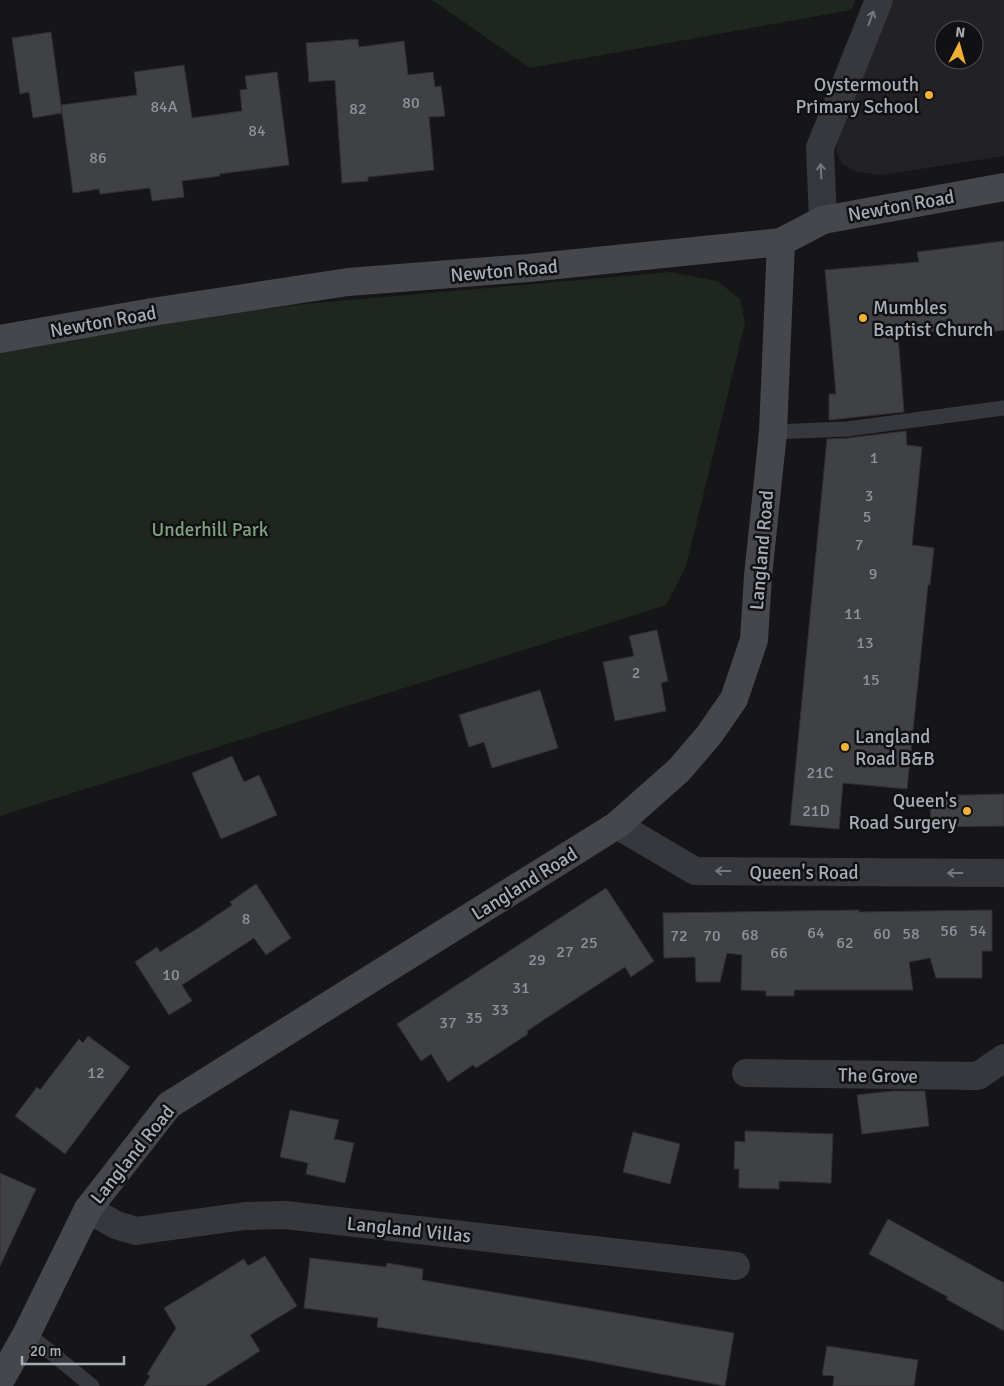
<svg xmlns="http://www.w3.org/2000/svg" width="1004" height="1386" font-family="Signika,sans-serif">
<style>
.built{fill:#222225;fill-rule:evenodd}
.green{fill:#1e261f}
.building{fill:#404145;stroke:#303034}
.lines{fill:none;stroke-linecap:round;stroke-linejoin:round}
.lane{stroke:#37383d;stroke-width:15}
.street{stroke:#37383d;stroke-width:28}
.secondary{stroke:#45474d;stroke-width:28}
.oneway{stroke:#757881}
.poi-dot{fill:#f2b134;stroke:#111113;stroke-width:2}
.labels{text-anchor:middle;stroke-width:5;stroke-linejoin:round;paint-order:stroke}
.number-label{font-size:16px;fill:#8e929b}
.poi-label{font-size:19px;fill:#a8adb8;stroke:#111113;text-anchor:end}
.street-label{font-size:19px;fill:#a8adb8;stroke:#111113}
.park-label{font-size:19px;fill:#7fa381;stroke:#111113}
</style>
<rect width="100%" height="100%" fill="#161618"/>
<!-- built -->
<path class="built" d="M894,0h110v156l-122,19 -26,-3 -14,-8 -6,-13 4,-21zM944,30h30v30h-30z"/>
<!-- green -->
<path class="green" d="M432,0h424l-5,10 -321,58z
M670,272l47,9 23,18 5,24 -59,243 -20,39 -666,211v-466l150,-25 153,-21z"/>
<!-- building -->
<path class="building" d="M51,32l11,81 -29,5 -4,-26 -9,2 -8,-56z
M358,39l1,8 45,-6 4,34 25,-3 2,15 6,-1 4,30 -16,1 5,53 -66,7v4l-26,2 -7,-103 -26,2 -3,-39z
M184,65l8,53 50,-7 -2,-21 7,-1 -2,-13 32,-4 12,93 -70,9 1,2 -38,5 2,16 -32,4 -2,-13 -50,6 -1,-5 -26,4 -12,-88 76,-10 -3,-23z
M1004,241v89l-41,5 -1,-7 -64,7 6,77 -75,8v-26h7l-11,-124 94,-8 -2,-10z
M906,431l1,14 15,2 -10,98 22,3 -4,37h-2l-21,204 -64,-6 -4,46 -49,-4 37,-386 21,-1z
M657,630l11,51 -7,2 5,28 -51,10 -12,-59 31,-6 -5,-20z
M540,690l18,58 -66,20 -8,-26 -15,5 -10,-32z
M232,756l12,26 15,-7 18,40 -56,24 -29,-66z
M1004,794v32l-73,1 -1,-31z
M256,884l35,54 -25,17 -12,-17 -72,47 10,16 -23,14 -34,-53 22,-15 3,5 35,-22 37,-25 -2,-3z
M606,888l48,73 -23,16 -6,-10 -74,48 -24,16 1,3 -52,34 -3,-3 -25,17 -17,-28 -10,7 -24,-37z
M859,910v2l133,-2v41h-10v27h-46l-6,-20 -21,4 4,28h-119v6h-28v-5l-25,-1 1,-35 -15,-2 -7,29h-24l-1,-25 -31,1 -1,-45z
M88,1036l42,31 -65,87 -50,-38 22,-29 3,3 39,-51 4,4z
M893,1091h32l4,35 -67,8 -5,-39z
M290,1110l49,10 -5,19 20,4 -9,40 -39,-9 2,-11 -28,-6z
M745,1131l88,3 -2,49 -52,-2v8l-40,-1v-19h-5l1,-28 10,1z
M633,1132l47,12 -10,40 -47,-12z
M0,1173l36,16 -36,77z
M888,1219l116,64v48l-58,-32 2,-2 -79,-43z
M265,1256l32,50 -47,29 10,16 -55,35h-61l6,-10 -3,-2 29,-46 -12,-20 80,-49 4,7z
M310,1258l76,9 1,-4 36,6 -1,11 312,53 -9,53 -155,-29 -193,-30 1,-9 -74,-10z
M827,1346l91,14 -4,26h-81l1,-10 -12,-1z"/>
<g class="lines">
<!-- lane -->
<path class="lane" d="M773,432l74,-3 157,-21
M27,1333l65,53"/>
<!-- street -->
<path class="street" d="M823,220l-3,-72 59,-148
M617,825l78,46 309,2
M746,1073l232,3 26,-18
M88,1209l28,16 20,6 109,-15 40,-1 451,51"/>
<!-- secondary -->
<path class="secondary" d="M0,339l152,-27 196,-30 180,-14 253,-26 42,-22 181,-33
M0,1381l27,-48 61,-124 81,-104 448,-280 62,-55 30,-35 25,-36 20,-59 4,-64 15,-144 8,-190"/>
</g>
<!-- one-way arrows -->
<defs><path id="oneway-shaft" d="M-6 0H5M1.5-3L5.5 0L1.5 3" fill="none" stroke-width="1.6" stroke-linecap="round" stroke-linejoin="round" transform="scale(1.25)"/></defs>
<g class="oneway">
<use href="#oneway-shaft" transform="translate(871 18) rotate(-70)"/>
<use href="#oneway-shaft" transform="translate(821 171) rotate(-93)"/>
<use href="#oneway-shaft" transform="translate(723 871) rotate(-180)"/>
<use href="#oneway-shaft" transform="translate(955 873) rotate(-180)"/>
</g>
<!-- markers -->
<g class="poi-dot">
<circle cx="929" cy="95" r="5"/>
<circle cx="863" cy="318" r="5"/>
<circle cx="845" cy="747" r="5"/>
<circle cx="967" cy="811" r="5"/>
</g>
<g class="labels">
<!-- number labels -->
<g class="number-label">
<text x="411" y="108">80</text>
<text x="164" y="112">84A</text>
<text x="358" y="114">82</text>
<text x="257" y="136">84</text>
<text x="98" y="163">86</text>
<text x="874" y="463">1</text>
<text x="869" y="501">3</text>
<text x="867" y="522">5</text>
<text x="859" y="550">7</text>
<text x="873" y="579">9</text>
<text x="853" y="619">11</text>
<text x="865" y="648">13</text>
<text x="636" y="678">2</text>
<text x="871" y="685">15</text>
<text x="820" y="778">21C</text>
<text x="816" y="816">21D</text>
<text x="246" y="924">8</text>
<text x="949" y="936">56</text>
<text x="978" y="936">54</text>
<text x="816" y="938">64</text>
<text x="882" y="939">60</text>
<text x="911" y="939">58</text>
<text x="750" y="940">68</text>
<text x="679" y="941">72</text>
<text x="712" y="941">70</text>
<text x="589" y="948">25</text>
<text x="845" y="948">62</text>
<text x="565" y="957">27</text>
<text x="779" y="958">66</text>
<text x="537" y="965">29</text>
<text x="171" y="980">10</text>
<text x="521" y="993">31</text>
<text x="500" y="1015">33</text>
<text x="474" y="1023">35</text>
<text x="448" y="1028">37</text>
<text x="96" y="1078">12</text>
</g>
<!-- poi labels -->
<g class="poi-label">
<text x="919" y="91">Oystermouth<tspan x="919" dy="22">Primary School</tspan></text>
<text x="873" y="314" text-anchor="start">Mumbles<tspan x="873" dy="22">Baptist Church</tspan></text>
<text x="855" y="743" text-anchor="start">Langland<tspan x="855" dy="22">Road B&amp;B</tspan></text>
<text x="957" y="807">Queen's<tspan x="957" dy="22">Road Surgery</tspan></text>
</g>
<!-- street labels -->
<g class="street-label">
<text transform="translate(901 205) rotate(-10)" y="7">Newton Road</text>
<text transform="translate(504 270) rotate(-5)" y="7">Newton Road</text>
<text transform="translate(103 321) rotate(-10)" y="7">Newton Road</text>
<text transform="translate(761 550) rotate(-85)" y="7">Langland Road</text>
<text x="804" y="879">Queen's Road</text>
<text transform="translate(524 883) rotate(-32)" y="7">Langland Road</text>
<text transform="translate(878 1075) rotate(1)" y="7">The Grove</text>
<text transform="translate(132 1154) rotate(-51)" y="7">Langland Road</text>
<text transform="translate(409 1229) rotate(6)" y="7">Langland Villas</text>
</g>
<!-- park labels -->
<g class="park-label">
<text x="210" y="536">Underhill Park</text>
</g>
</g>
<!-- north arrow -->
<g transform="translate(959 45) rotate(6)"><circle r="24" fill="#111113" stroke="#4d4f55"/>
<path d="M0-4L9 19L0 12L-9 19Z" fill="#f2b134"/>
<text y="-8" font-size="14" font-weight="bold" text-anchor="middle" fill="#a8adb8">N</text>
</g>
<!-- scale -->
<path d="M22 1356v8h102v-8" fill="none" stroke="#a8adb8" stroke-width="2.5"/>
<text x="30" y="1356" font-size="15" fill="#a8adb8" stroke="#111113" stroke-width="4" paint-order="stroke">20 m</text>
</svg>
